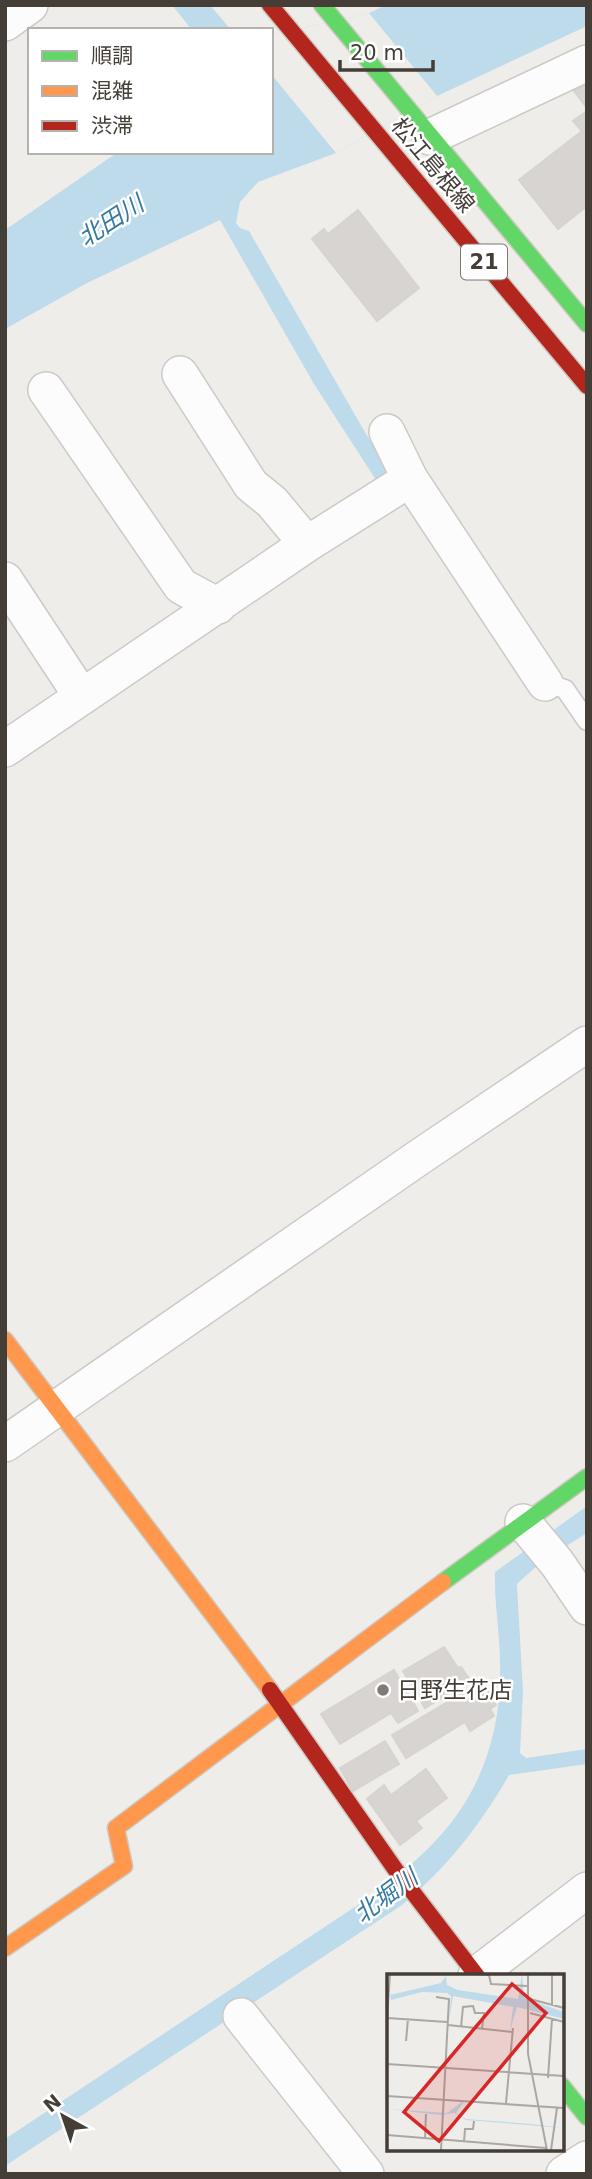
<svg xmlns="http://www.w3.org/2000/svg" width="592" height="2179" font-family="'DejaVu Sans','Noto Sans JP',sans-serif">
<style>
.water{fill:#bddbea}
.pier{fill:#efedea}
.building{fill:#d7d4d1;stroke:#d7d4d0;stroke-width:2}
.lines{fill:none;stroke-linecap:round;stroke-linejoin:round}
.lane-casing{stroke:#ccc9c6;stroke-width:21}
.street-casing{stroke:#ccc9c6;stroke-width:38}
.fast-casing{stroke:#cec9c1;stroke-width:19}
.slow-casing{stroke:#cec9c1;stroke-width:19}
.jam-casing{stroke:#cec9c1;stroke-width:19}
.lane{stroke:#fdfcfc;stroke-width:18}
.street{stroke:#fdfcfc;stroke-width:35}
.fast{stroke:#63d668;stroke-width:16}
.slow{stroke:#ff974d;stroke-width:16}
.jam{stroke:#b3261e;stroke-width:16}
.poi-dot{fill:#807b76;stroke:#fff;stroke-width:2.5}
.labels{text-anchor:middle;stroke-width:5;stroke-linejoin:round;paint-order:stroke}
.shield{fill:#fff;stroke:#7c7873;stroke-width:2}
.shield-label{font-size:21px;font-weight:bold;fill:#443e37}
.street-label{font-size:23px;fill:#443e37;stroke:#fff}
.poi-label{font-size:23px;fill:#443e37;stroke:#fff;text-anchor:start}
.water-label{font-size:24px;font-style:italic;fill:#367aa0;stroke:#fff}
.inset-road{fill:none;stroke:#aba7a2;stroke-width:2}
.view{fill:#d62828;fill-opacity:0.15;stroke:#d62828;stroke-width:3.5}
.inset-edge{fill:none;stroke:#443e37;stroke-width:3.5}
</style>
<rect width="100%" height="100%" fill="#efedea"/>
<!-- water -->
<path class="water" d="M172,5h38l21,25h-39z
M386,5h201v21l-150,70 -101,57 -78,29 -18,20 -4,21 4,5 9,3 117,203 25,39 -13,10 -64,-99 -94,-164 -133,63 -82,46v-99l113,-78h153v-117l98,-22z
M587,1506v27l-46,29 -24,22 6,108 -3,61 6,5 61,-9v15l-78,11c-28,49 -63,94 -107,130l-397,261v-27l383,-254c17,-16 36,-31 51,-48 44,-48 63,-109 61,-174 0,-30 -6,-61 -5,-91z"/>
<!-- pier -->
<path class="pier" d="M369,13l68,83 -101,57 -65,-79v-39z"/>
<!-- building -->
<path class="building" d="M584,80l3,4v24l-16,-21z
M587,111v95l-29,23 -39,-49 63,-49 -9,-10z
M358,210l61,78 -42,33 -65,-82 12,-10 4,5z
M444,1647l14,21 3,-1 9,13 -45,28 -22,-37z
M394,1670l24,41 -20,12 -7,-10 -51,31 -19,-30z
M483,1681l13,24 -6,4 4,7 -24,15 -5,-9 -59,36 -14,-23z
M385,1741l14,23 -46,27 -13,-23z
M426,1769l21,29 -31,23 6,7 -22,17 -33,-46 17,-14 7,10z"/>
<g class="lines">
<!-- lane casing -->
<g class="lane-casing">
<path id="lane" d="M545,683l20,6 22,32"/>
</g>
<!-- street casing -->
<g class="street-casing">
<path id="street" d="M5,23l25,-18
M430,137l157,-74
M180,374l71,111 21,17 35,42
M46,390l135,196 37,20
M387,432l23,47 135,204
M5,580l77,117
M5,749l302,-205 103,-65
M5,1444l413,-286 169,-114
M523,1522l34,41 30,44
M476,1975l111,-85
M241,2016l125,158
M564,2174l23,-15"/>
</g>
<!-- fast casing -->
<g class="fast-casing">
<path id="fast" d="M322,5l265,319
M443,1582l144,-105
M562,2086l25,31"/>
</g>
<!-- slow casing -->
<g class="slow-casing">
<path id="slow" d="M5,1340l265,350
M5,1948l119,-82 -8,-38 327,-246"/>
</g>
<!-- jam casing -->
<g class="jam-casing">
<path id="jam" d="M270,5l317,381
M270,1690l125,179 82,107"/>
</g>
<!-- lane -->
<use href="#lane" class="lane"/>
<!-- street -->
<use href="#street" class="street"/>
<!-- fast -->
<use href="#fast" class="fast"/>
<!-- slow -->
<use href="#slow" class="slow"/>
<!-- jam -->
<use href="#jam" class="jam"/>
</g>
<!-- markers -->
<circle class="poi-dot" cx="383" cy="1690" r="7"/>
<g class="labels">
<!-- shield labels -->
<rect class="shield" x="461" y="244.5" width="46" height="35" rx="5"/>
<g class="shield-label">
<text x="484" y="269">21</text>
</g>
<!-- street labels -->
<g class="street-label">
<text transform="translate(433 165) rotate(50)" y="8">松江島根線</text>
</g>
<!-- poi labels -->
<g class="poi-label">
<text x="397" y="1698">日野生花店</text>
</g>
<!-- water labels -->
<g class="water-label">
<text transform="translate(111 221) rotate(-33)" y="8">北田川</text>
<text transform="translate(386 1896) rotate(-37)" y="8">北堀川</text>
</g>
</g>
<!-- overview -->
<g transform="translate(387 1974)">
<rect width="177" height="177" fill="#efedea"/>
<path d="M135,0l2,24 40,14v7l-47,-12 -7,24 3,-24 -60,-11 -4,25 2,-25 -4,-3 -25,-1 -31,8 -1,-5 51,-12 5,-7 1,9 11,5 60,9zM76,127l101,9 -100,-8 -8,11 10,6 66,5 32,4 -98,-8 -12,-7 -13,2 -54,-6 60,4z" fill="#bddbea"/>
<path class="inset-road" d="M87,0l15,1 2,9 36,2M141,0v80l19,96M165,0v31M49,23l13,2 -8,151M143,25l34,9M143,39l34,9M0,44l60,4M0,46l3,-46M61,51l64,7M74,53l2,-20 10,-1 2,7h9l-2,16M19,67l2,-22M0,90l177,12M161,104l4,-59M0,122l177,12M119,129l7,-75M0,161l159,13M38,164l1,-24M77,168l1,-13h8l1,-8M164,176l6,-42"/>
<path class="view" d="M125,10l34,29 -107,128 -35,-29z"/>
<rect width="177" height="177" class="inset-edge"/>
</g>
<!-- border -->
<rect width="592" height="2179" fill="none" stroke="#443e37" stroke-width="14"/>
<!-- legend -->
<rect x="28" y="28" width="245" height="126" fill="#ffffff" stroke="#b4b2af" stroke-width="2"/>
<rect x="42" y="51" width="35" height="10" fill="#63d668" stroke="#b4b2af" stroke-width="2"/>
<text x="91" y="63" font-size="21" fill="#443e37">順調</text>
<rect x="42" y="86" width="35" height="10" fill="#ff974d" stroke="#b4b2af" stroke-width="2"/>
<text x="91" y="98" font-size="21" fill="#443e37">混雑</text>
<rect x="42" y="121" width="35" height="10" fill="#b3261e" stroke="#b4b2af" stroke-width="2"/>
<text x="91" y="133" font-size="21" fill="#443e37">渋滞</text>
<!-- north arrow -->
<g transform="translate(63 2116) rotate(320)" stroke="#ffffff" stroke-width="5" paint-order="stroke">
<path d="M0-5L12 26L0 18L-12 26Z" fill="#443e37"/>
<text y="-10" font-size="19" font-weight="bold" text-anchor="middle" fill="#443e37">N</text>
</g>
<!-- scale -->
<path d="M340 60v10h93v-10" fill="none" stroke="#443e37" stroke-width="3.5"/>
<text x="350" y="60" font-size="21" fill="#443e37" stroke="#ffffff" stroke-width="5" paint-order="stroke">20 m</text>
</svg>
